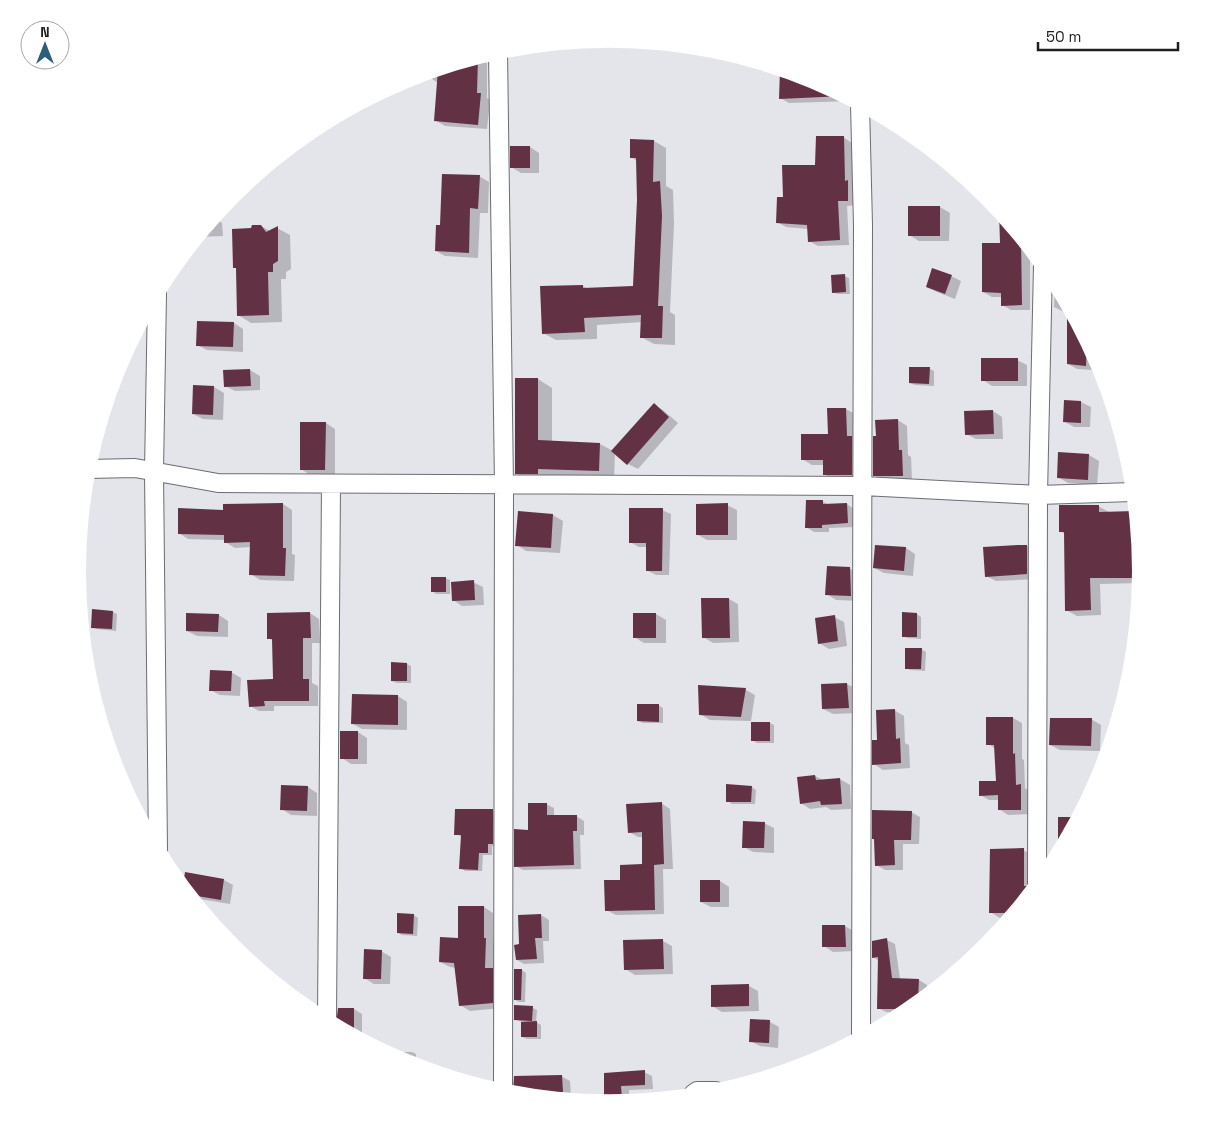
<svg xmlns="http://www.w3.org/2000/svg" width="1218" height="1141" font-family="'Space Grotesk',sans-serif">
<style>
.shadow{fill:#0003}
.building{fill:#623144}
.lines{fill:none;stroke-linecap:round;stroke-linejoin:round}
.minor-casing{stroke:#6c6d73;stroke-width:20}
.minor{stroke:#fff;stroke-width:18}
</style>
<rect width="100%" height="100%" fill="#e4e4eb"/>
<!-- shadow -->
<path class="shadow" d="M478,58l9,5v35l3,2 -3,29 -42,-3 -10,-6 3,-37 -6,-4v-8z
M813,79l39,22 -63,2 -9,-5z
M843,137l9,6 5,62 -10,1 2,39 -31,1 -9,-5 -1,-12 -22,-2 -9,-5 7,-24z
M654,141l12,7v38l7,4 1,34 -4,88 5,3v30l-21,-1 -13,-7 1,-15 -45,3v14l-41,1 -13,-7 40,-47 5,3 46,-2 4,-87 -1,-39 -6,-4z
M530,147l9,6v20h-18l-10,-6z
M479,176l10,6 -1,31h-8l-2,45 -33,-2 -9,-5 5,-24z
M984,194l1,1 9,10 -10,-5z
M909,207h31l10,6 -1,28h-30l-10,-6z
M1000,213l30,36v61h-19l-9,-5v-8h-10l-9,-5 18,-47z
M214,218l8,5 1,13 -25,1z
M261,226l9,5 7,-3 13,7 1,34 -5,3v7h-5l1,43 -31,1 -13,-8 -1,-46 14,-40z
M845,276l4,2 1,16h-13l-4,-2z
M951,276l10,5 -6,18 -18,-7 -10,-5z
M1055,282l40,75 -1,13 -17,-1 -9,-5v-51l-4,-1 -10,-5z
M234,323l9,6v23l-36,-2 -10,-5z
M1017,360l10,5v21h-35l-9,-6z
M930,369l4,2v15l-19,-1 -5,-2z
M250,370l10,6v14l-25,1 -10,-5v-15z
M538,379l14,9v54l48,2 13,7 41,-46 9,5 15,13 -40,46 -10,-5 -13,-12 -1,27 -83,2 -15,-8z
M214,387l10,6 -1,27 -20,-1 -10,-5z
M110,392v15h-5z
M1065,402h16l10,5 -1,20h-16l-9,-5z
M846,409l9,5 6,66h-27l-10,-6v-9h-12l-10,-6 27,-23z
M993,411l9,6 1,22h-27l-10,-5z
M898,420l9,6 1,29 3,2 1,24h-28l-10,-6 3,-38z
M326,423l9,6v46h-25l-9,-6z
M100,425l1,15 -6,1z
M1089,455l10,6 -2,24 -29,-2 -10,-6z
M822,501l7,4 18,-1 7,5 1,18 -26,1v4h-15l-8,-5z
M283,504l9,6v44l3,1 -1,26 -34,-1 -9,-6v-27l-16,1 -10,-6v-2l-37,-1 -9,-6 46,-22z
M727,505l10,5v30h-30l-9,-5z
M1098,506l11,6 26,1 6,58 -2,12 -39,1 1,31 -24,1 -11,-6 -1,-76 -5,-3z
M662,510l9,4 -2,61h-13l-8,-4v-24h-9l-9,-5z
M519,513l34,2 10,6 -3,32 -34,-2 -9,-6z
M1027,546l9,6v27l-40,2 -10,-5z
M906,548l9,6 -2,22 -29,-3 -10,-5z
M849,568l10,6 1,27 -24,-1 -9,-6z
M445,578l5,2v14h-14l-4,-3z
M473,582l10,5 1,18 -22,1 -9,-6z
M79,584l7,5v25h-4z
M729,599l9,5 1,38 -26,1 -10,-6z
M113,612l4,2 -1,17 -19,-2 -5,-2z
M310,613l9,6 1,24h-8v40l6,3v20h-44v5h-15l-9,-5 24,-25v-40l-6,-3z
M656,614l10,6v23h-22l-10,-6z
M903,614h14l4,3v22l-14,-1 -4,-2z
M219,615l9,6v16l-31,-1 -10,-5z
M834,617l10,5 3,24 -18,3 -10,-6z
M921,649l5,3 -1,19 -15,-1 -4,-2z
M407,664l4,2v17h-14l-5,-2z
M231,672l10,6 -1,18 -20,-1 -10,-5z
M847,684l10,5 1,24 -25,1 -10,-5 -1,-23z
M699,686l47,4 9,5 -4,26 -41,-1 -10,-6z
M398,696l9,6v28l-45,-1 -9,-5z
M658,705l5,3v15h-20l-5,-2z
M894,710l10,6 1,27 4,2 1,23 -27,2 -9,-6 4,-23z
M1013,718l9,5v36l2,1 1,28 4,3 1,23 -22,1 -9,-6v-9h-10l-9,-5 17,-13 -1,-33 -8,-5z
M1091,719l10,6 -1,26 -40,-1 -10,-5z
M770,723l4,2v18h-17l-5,-3z
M358,732l9,6v26h-16l-9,-6z
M815,776l8,4 17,-1 10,6 1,24 -20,1 -5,-3 -16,2 -9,-6z
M728,785l24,2 4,3 -1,14h-23l-4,-3z
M308,787l9,6v23l-26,-1 -9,-6z
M661,803l9,6 3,60h-10l1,45 -48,1 -10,-5 16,-29 22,-15 -1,-29h-5l-9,-5z
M546,804l8,4v8h22l8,5v14h-4l1,34 -58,1 -8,-4 14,-35z
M492,810l5,3v33h-5v9h-9l-1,16h-17l-4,-3 1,-31 -6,-3z
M911,812l9,5 -1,27h-16v26h-18l-9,-5z
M764,823l10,5v25l-21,-1 -9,-5z
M1023,850l10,5 1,32 -26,31h-8l-10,-6z
M186,874l38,6 9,5 -3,19 -37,-6 -9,-11z
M720,881l9,6v20h-18l-10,-5z
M484,907l9,6v30l2,1 7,64 -32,3 -10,-6 -4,-37 -6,-1 -10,-5z
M414,915l4,3 -1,18 -15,-1 -4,-2z
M541,915l8,5v21h-6l1,22 -20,1 -7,-4 3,-14z
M845,926l10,6v19l-22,1 -9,-6 -1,-19z
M887,940l8,4 5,35 19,1 8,5 -1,10 -22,18 -8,4v-4l-10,-1 -8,-4 1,-47 -6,-4z
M663,941l9,5 1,28 -38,1 -10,-6z
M381,951l10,6 -1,27h-16l-10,-6z
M522,970l4,3 -1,29h-6l-4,-2z
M749,986l9,5 1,20 -37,1 -10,-6z
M533,1008l4,2 -1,12 5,3v14h-14l-5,-2v-15l-7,-3z
M354,1009l8,5v24l-24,-13z
M770,1022l9,5 -1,21 -18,-2 -10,-5z
M399,1052h13l4,2v11l-17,-7z
M644,1072l8,4 1,13 -24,1v10l-18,2 -5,-3 -1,-25z
M561,1076l9,5 1,16 -9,1 -48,-5z"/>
<!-- building -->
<path class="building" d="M478,57l-1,36h4l-3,32 -44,-4 4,-52z
M780,69l33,10 31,17 -65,3z
M816,136h28l1,45 3,-1v21h-10l2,39 -32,2 -1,-17 -31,-2 1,-26h6l-1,-32h33z
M630,139l24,1 -1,42 7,-1 2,35 -4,90h5l-1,32h-22l1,-23 -57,3 1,14 -43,2 -2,-48 43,-1v3l50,-2 4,-86 -1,-42h-6z
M510,146h20v22h-20z
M442,174l38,1 -2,34 -8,-1 -1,45 -34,-2 1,-26h4z
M908,206h32v30h-32z
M999,211l22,28 1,66 -21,1v-13l-19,-1v-49h18z
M252,225h9l5,7 12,-6v35l-5,3v8h-5l1,43 -32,1 -1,-48h-3l-1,-39 19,-1z
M932,268l20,7 -7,19 -19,-7z
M845,274l1,18 -14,1 -1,-18z
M1067,305l20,37 -1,24 -19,-2z
M197,321l37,1 -1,25 -37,-1z
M981,358h37v23h-37z
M909,367h21l-1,17 -20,-1z
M250,369l1,17 -27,1 -1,-17z
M515,378h23v62l62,3 -1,28 -61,-2v5h-23z
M193,385l21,1 -1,29 -21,-1z
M1064,400l17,1v22l-18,-1z
M654,403l15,14 -42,48 -16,-14z
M827,408h19l1,28h5v39h-29v-15h-22v-26h27z
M993,410l1,24 -29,1 -1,-24z
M898,419l1,31h3l1,26h-30v-40h3l-1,-16z
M300,422h26l-1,48h-25z
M1058,452l31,2 -1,26 -31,-2z
M806,500h17v4l24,-1 1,20 -26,2v3h-17z
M283,503v45h3l-1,28 -36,-1 1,-33 -26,1v-8l-46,-1v-26l45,2v-6z
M728,503v32h-32v-31z
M1059,505h40v7l36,-1 2,25 1,42h-48l1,32 -26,1 -1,-79h-5z
M629,508h34l-1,63h-16v-28h-17z
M518,511l35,3 -2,34 -36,-2z
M875,545l31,2 -2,24 -31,-3z
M1018,545h9v29l-42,3 -2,-30z
M827,566l23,1 1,29 -26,-1z
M431,577h15v15h-15z
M474,580l1,20 -23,1 -1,-19z
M701,598h28l1,40h-28z
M92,609l21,2 -1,18 -21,-1z
M310,612l1,26h-8v41h6v22h-45l1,5 -16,1 -2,-27 26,-1 -1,-40h-5v-26z
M902,612l15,1v24h-15z
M186,613l33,1 -1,18 -32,-1z
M633,613h23v25h-23z
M835,615l3,26 -20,3 -3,-26z
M905,648h17l-1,21h-16z
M391,662l16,1v18h-16z
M210,670l22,1 -1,20h-22z
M847,683l2,25 -27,1 -1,-25z
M698,685l48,3 -5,29 -42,-2z
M352,694l46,1v30l-47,-1z
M637,704h22v18l-22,-1z
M895,709l1,30 4,-1 1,25 -29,2v-25h5l-1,-30z
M986,717h27v37l2,-1 1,32 5,-1v26h-23v-15l-19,1v-15h17l-2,-36h-8z
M1050,718h42l-1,28 -42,-1z
M751,722h19v19h-19z
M340,731h18v28h-18z
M815,775l1,5 24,-2 2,26 -21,1 -1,-4 -20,3 -3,-27z
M726,784l26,2 -1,16h-25z
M281,785l27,1 -1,25 -27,-1z
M662,802l2,62 -10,1 1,45 -50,1 -1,-31h16v-15l22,-1v-32l-14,1 -2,-29z
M528,803h19v12h30v16h-4l1,34 -60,2v-38l14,1z
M455,809h38v35h-5v9h-9l-1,17 -19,-1 2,-34h-7z
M872,810l40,1 -1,29h-17l1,25 -20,1 -1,-27h-2z
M1058,817h19l-19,36z
M743,821l22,1 -1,26h-22z
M1024,848v38h3l3,5 -18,22h-23l1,-64z
M185,872l39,7 -3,21 -30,-5 -8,-10z
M700,880h20v22h-20z
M458,906h26v32h2l-1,30h8v35l-34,3 -5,-43 -15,-1 1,-25 18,1z
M397,913l17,1 -1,20 -16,-1z
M541,914l1,24h-7l2,21 -21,1 -2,-15 5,-1 -1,-29z
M822,925h23l1,22h-24z
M887,938l5,40 27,1 -1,22 -10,8h-31l1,-52 -6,1v-17z
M663,939l1,30 -40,1 -1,-30z
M364,949l18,1 -1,29h-18z
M514,969h8l-1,31h-7z
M749,984v22l-38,1v-22z
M514,1005l19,1 -1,15 -18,-1z
M338,1008h16v26l-18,-9z
M750,1019l20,1 -1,23 -20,-1z
M537,1021v16h-16v-15z
M645,1070v15l-24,1 1,13 -18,1v-27z
M562,1075l1,17 -32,3 -18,-2 1,-17z"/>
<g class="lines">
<!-- minor casing -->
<g class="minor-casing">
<path id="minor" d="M498,51l6,434 -1,606
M860,104l3,121 -2,811
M157,293l-3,179 4,378
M87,469l48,-1 83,15 645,3 175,9 95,-3
M1037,883l1,-388 5,-230
M327,1020l4,-536
M693,1094l4,-3h19"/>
</g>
<!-- minor -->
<use href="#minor" class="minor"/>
</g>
<!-- crop -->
<path d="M0 0H1218V1141H0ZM86 571a523 523 0 1 1 1046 0a523 523 0 1 1-1046 0Z" fill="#fff" fill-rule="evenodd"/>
<!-- north arrow -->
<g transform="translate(45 45)"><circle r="24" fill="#ffffff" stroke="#a5a5a6"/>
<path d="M0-4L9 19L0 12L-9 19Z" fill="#2b5e7b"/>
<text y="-8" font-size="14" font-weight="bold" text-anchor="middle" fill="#1f1f21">N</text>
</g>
<!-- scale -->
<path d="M1038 42v8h140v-8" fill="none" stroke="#1f1f21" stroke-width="2.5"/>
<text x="1046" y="42" font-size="15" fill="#1f1f21" stroke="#ffffff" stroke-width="4" paint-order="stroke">50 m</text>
</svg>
